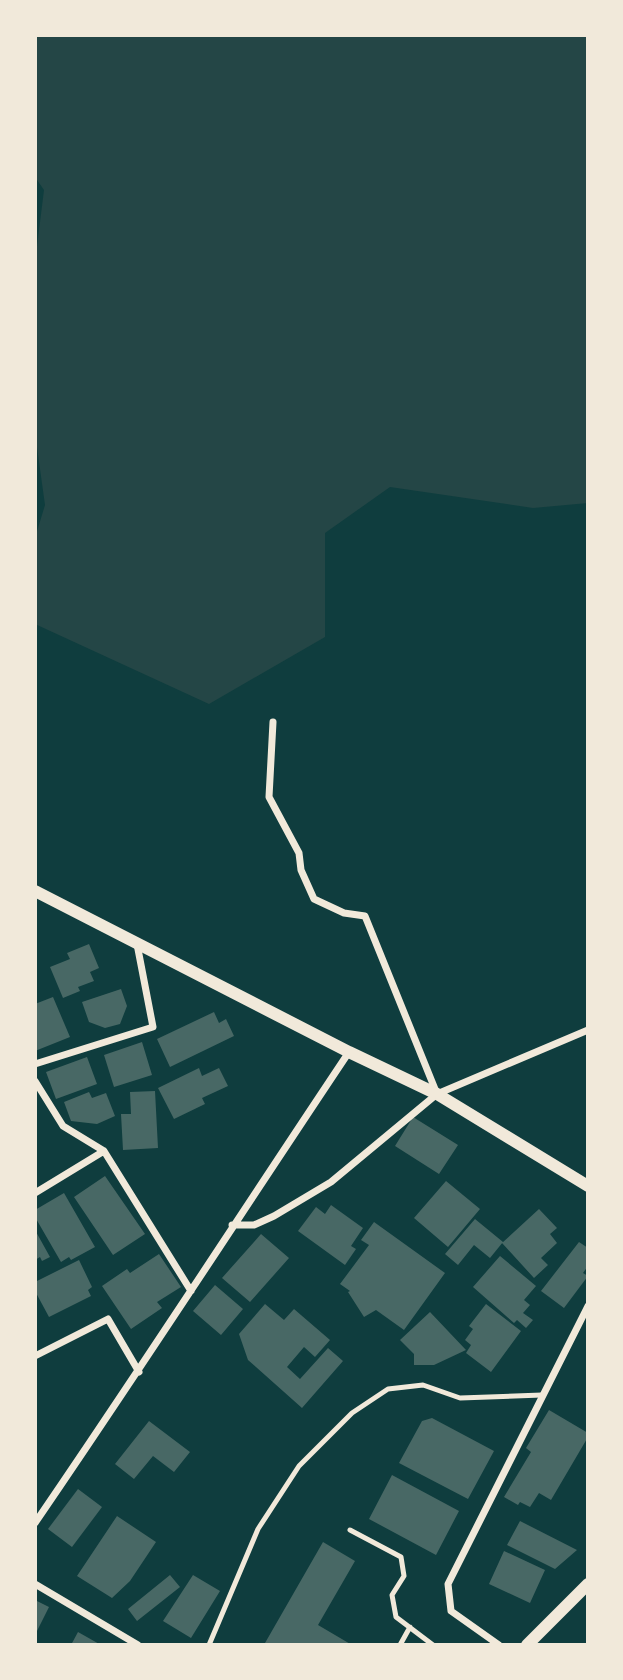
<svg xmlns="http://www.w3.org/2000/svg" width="623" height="1680" font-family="'Titillium Web',sans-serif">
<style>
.green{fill:#244646}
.building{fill:#486865}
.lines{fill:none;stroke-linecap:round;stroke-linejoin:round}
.service{stroke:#f1e9da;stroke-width:5}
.minor{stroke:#f1e9da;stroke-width:7}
.tertiary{stroke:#f1e9da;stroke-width:12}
</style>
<rect width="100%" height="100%" fill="#0f3d3e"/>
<!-- green -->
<path class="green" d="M35,35h553v468l-55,5 -143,-21 -65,46v104l-116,67 -174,-80v-86l10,-33 -10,-72v-171l9,-72 -9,-13z"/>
<!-- building -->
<path class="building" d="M89,944l10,24 -9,4 4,9 -16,6 2,4 -17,7 -13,-31 20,-8 -3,-6z
M121,989l6,17 -7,18 -15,4 -16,-6 -7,-20z
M53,997l17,40 -35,14v-47z
M214,1012l5,11 7,-4 8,17 -64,31 -13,-28z
M142,1042l10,33 -38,12 -10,-32z
M87,1057l10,27 -41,15 -10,-27z
M199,1068l3,8 17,-8 9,18 -26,12 3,6 -31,15 -16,-31z
M155,1091l3,57 -35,2 -2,-36h10l-1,-22z
M89,1092l3,6 14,-5 9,23 -18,8 -26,-3 -7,-19z
M413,1117l45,28 -19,29 -44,-28z
M105,1176l40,58 -32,21 -39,-58z
M446,1181l34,28 -32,38 -34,-29z
M64,1193l31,54 -24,13 -2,-3 -8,5 -26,-45v-7z
M331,1205l32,23 -12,18 5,3 -11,16 -47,-34 18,-24 9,7z
M539,1209l18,19 -7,6 7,9 -16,15 7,7 -14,13 -32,-35z
M475,1219l28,23 -13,16 -16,-13 -16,20 -13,-11z
M374,1222l71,51 -41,57 -28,-20 -12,7 -16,-25 2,-1 -10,-7 29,-39 -8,-5z
M35,1230l15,27 -8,4 -2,-4 -5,3z
M261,1234l28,24 -39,44 -28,-24z
M579,1242l9,6v18l-5,7 5,3 -24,32 -23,-17z
M159,1254l22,33 -24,15 5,6 -31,21 -29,-43 25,-17 3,4z
M500,1256l36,30 -12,14 6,5 -7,8 10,7 -7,8 -9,-8 -3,3 -41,-36z
M79,1260l13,27 -4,3 3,6 -42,21 -14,-26v-9z
M215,1285l28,24 -22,26 -28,-24z
M265,1304l19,16 10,-11 36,31 -15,17 -11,-10 -17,20 13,12 28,-31 15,13 -41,47 -54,-48 -9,-26z
M486,1304l35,27 -30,41 -25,-19 5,-8 -6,-5 8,-11 -4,-3z
M430,1312l36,38 -32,15h-20v-11l-14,-14z
M549,1410l39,23v4l-37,63 -12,-7 -9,14 -10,-5 -2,3 -14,-8 27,-45 -5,-4z
M432,1418l62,33 -26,48 -69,-36 23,-42z
M149,1421l41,31 -16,20 -21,-16 -19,23 -19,-15z
M392,1475l67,36 -23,44 -67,-36z
M78,1489l24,18 -30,40 -24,-18z
M117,1516l39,26 -26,39 -18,17 -35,-22z
M520,1521l57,29 -22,19 -48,-24z
M323,1542l32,19 -37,64 34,20h-84l-3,-2z
M504,1551l41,19 -15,33 -41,-19z
M170,1575l10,12 -43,34 -9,-12z
M193,1575l27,16 -29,47 -28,-17z
M35,1600l14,7 -14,28z
M78,1632l23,13h-30z"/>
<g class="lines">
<!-- service -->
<path class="service" d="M350,1530l51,27 3,19 -12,19 4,22 37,28
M209,1645l49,-116 41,-63 53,-53 36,-24 35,-4 37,13 82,-3
M400,1645l10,-18"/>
<!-- minor -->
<path class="minor" d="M273,722l-4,75 30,56 2,17 13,29 30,14 21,3 72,178
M35,1064l118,-37 -16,-83
M35,1081l28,45 41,25 87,140
M35,1193l69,-42
M232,1225h22l20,-9 57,-34 106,-88 151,-64
M35,1356l73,-37 31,53
M35,1523c107,-156 209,-314 314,-471
M35,1584l103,61
M499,1645l-48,-34 -3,-27 140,-278"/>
<!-- tertiary -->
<path class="tertiary" d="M35,891l314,161 88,42 151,92
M527,1645l61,-61"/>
</g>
<!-- border -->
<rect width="623" height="1680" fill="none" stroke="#f1e9da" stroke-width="74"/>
</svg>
